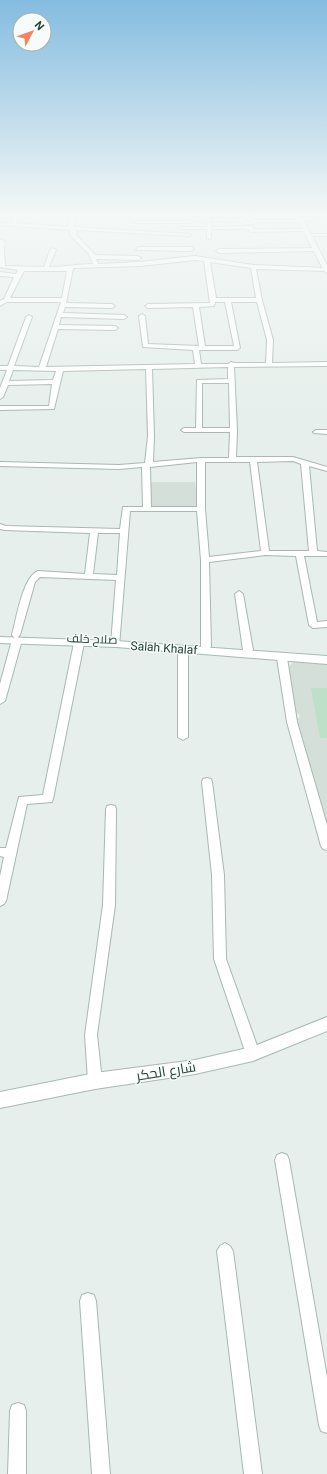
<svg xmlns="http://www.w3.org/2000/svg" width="327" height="1474" font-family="Roboto,Cairo,sans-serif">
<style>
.built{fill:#d4dfda}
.green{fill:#bfe0c8}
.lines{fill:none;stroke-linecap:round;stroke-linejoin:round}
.minor-casing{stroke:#a8b8b2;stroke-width:2}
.tertiary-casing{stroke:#a8b8b2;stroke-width:2}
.secondary-casing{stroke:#a4bbb3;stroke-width:2}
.minor{fill:#fff;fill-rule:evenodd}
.tertiary{fill:#fff;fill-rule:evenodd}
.secondary{fill:#fff;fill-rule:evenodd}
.labels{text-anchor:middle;stroke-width:3;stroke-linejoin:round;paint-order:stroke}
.street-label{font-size:12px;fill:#24423a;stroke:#f7fbf9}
.near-street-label{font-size:14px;fill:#24423a;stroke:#f7fbf9}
</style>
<rect width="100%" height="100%" fill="#e6efeb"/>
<!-- built -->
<path class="built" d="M147,482h48l4,25 -50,1z
M295,660l32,3v172l-30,-116 3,-2 -1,-3 -4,-2 -10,-40z"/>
<!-- green -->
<path class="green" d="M311,688h16v50h-7z"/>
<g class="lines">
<!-- minor casing -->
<g class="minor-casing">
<path id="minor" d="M14,214h4l-1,9 51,4 2,-9 -23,-1 -3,-3 27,2 1,-2h4l-3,13 116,7 2,1 -2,1 -113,-6v5l19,20 43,1 3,2 -3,2 -42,-1 2,5 42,-2 55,-6 58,9 74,3 -1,3 -70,-2 6,31 11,40 -1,23 55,-1v4l-93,1 3,63 -1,27h57l34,10v4l-18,-5 8,85 10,1v4h-23l13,66 10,-1v6l-14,1 -4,-3 -13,-69 -31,-1 -56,7 2,85 -5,3 -3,-1 -2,-2v-87l-4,-49h-67l-11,135 -3,1 -5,-3 5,-64 -76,-3 -5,5 -15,53 -2,2 4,3 -17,61 -5,3v-20l12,-44 3,-2 -3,-3c4,-15 11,-59 26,-64l47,3 5,-41 -85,-3 -5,-1v-5l6,2 114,3 3,-22h20l-1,-40 -23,2 -119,-3v-4l119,3 26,-2 3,-27 -2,-67 -83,2 -9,38 -54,1v-4h49l3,-22 -44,1 -5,12 -3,2v-11l7,-18h-7v-4h8l18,-49 3,-2 3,2 -18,49 25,1 22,-65h-54l-7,4v-5l4,-2 10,-22 -14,-1v-4l16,2 2,-4 -18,-3v-28l5,2 -1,10 1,15 39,1 6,-17 3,-2 3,2 -7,17c16,0 28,-3 44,-3l-4,-10 -18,-18 -1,-6 -70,-5v-2h12zM195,260l9,1 6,42 -62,1 -3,2 3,2 45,-1 6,39 -51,-2 -3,-28 -3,-2 -3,2 4,31 50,3 2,14 -149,3 12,-38 57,1 3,-2 -3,-2 -56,-1 2,-8 63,2 3,-2 -3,-2 -61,-2 2,-6 47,1 3,-2 -3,-2 -46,-1 7,-34 1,-1 66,-2zM210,262l41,6 5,30h-40zM24,271h43l-5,27h-52zM215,302h10l9,44h-29l-6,-39 15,-1zM231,302h26l10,38 -1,23h-32l-3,-1 -3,2h-27l-2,-14h38l3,-2zM228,367v12l-31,1 -1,48h-12l-3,2 3,2h46l-1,26h-28l-48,4 1,-26 -2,-67zM13,370l43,1 -3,9 -44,1zM202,383h27l1,45h-28zM293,461l8,3 8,87h-40l-12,-89zM197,462v45h-46l-1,-40zM205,462h45l11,89 -52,6 -4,-48zM98,533h22l-3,42 -24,-1z
M327,217v2l-24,1 -2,2h-45l-3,2h-9l-1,-3h-33l1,6 39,-1 3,1v2h52l2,1 -2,1 -54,1 -3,-3h-37v9l-2,1 -2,-1v-9h-27l-2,-1 2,-1h27l1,-6 -15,-1 -3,3h-54l-2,-1 2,-1h52l3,-3 54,1 3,3 6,-2h41l2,-2z
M308,234h19v2h-21z
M138,247h53l3,2 -3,2 -55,-1z
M318,248l-2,3 -97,2 -3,-2 3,-2z
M316,430h11v4l-13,-1 -1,-1z
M239,591l4,3 10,56 -5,3 -5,-3 -8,-56z
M79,640l5,3 -31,156 -1,3 -25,2 -21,97 -2,3 -4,2v-30l4,-19 -4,-1v-8h6l13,-51 24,-2 31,-152z
M183,646l5,3v88l-5,3 -5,-3v-88z
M282,655l5,3 10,64 30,103v25l-4,-1 -2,-3 -34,-124 -10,-64z
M207,778l4,1 1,3 12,93 2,84 34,95 -2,4 -5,2 -5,-2 -2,-4 -32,-95 -2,-84 -10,-93 1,-3z
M111,805l4,1 1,3 -1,96 -18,130 5,46 -2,4 -5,2 -5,-2 -2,-4 -3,-46 18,-130 3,-96 1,-3z
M282,1153l5,2 2,5 38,217v56l-6,-2 -2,-6 -44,-265 2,-5z
M225,1243l5,3 3,5 29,223h-18l-27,-223 3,-5z
M88,1293l6,2 2,6 14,173h-18l-12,-173 2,-6z
M18,1403l6,2 2,6v63h-18l2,-63 2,-6z"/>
</g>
<!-- tertiary casing -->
<g class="tertiary-casing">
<path id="tertiary" d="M327,1017v14l-74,30 -58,13 -100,15 -95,19v-16l95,-19 100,-13 57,-13z"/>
</g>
<!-- secondary casing -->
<g class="secondary-casing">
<path id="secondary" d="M294,214h6v4l4,3 23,44v8l-3,-2 -25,-49 -5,-3z
M0,637l116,4 211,15v8l-211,-17 -116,-4z"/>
</g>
<!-- minor -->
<use href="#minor" class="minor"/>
<!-- tertiary -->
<use href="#tertiary" class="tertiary"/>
<!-- secondary -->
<use href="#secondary" class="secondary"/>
</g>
<!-- sky -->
<linearGradient id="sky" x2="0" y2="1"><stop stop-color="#84bce0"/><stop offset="0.51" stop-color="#f4f8f6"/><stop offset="1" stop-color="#f4f8f6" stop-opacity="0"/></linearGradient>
<rect width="327" height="420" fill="url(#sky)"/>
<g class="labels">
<!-- street labels -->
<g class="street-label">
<text transform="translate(92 639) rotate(2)" y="4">صلاح خلف</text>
<text transform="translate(164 648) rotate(4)" y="4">Salah Khalaf</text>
</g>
<!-- near-street labels -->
<g class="near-street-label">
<text transform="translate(166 1071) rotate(-9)" y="5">شارع الحكر</text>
</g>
</g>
<!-- north arrow -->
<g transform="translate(32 32) rotate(49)"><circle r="19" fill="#f7fbf9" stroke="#a3b1ad"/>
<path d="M0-3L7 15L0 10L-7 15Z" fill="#f4845f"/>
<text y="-6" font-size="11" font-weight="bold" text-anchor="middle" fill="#24423a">N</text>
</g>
</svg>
